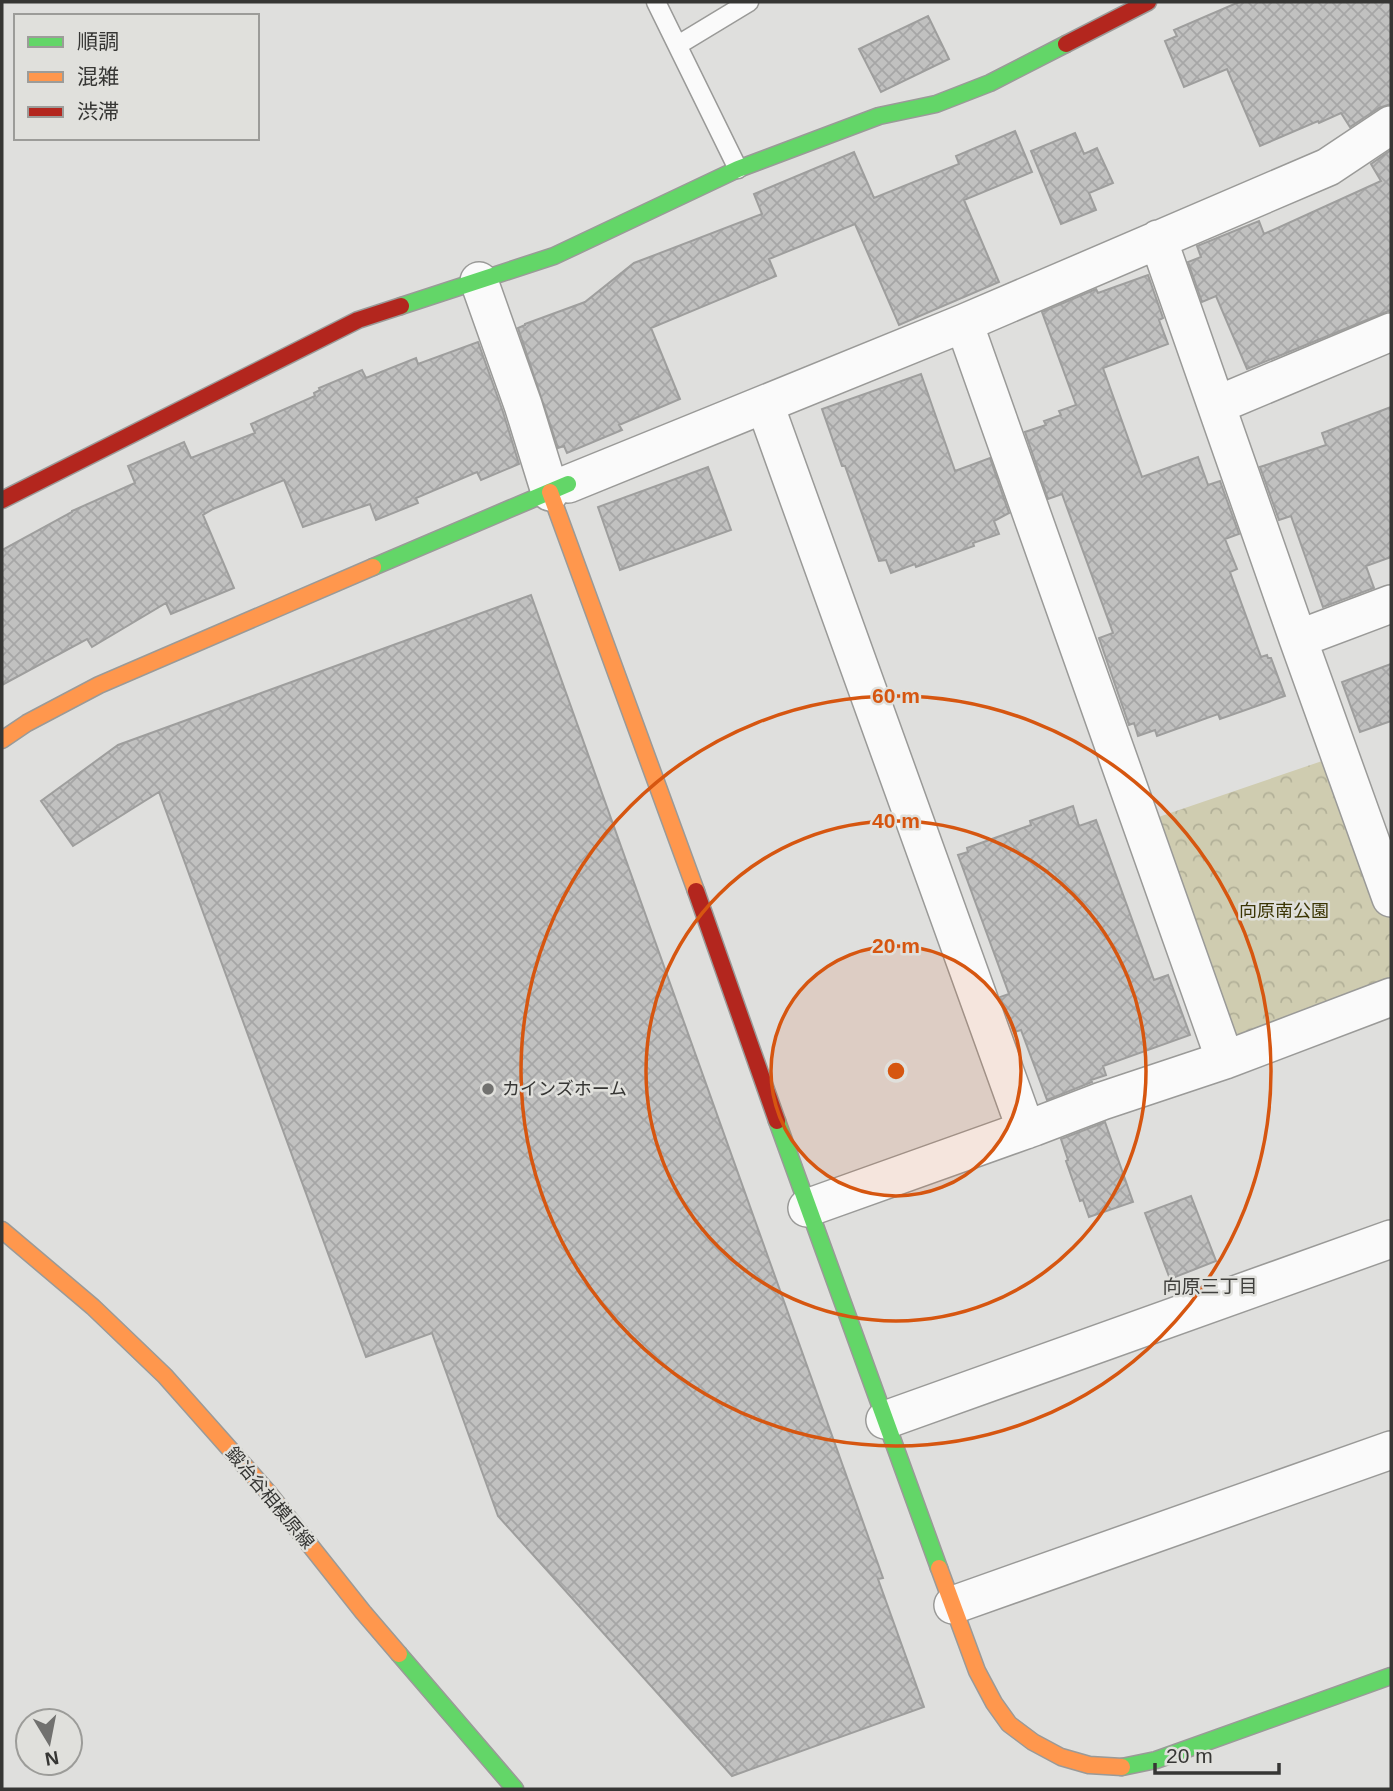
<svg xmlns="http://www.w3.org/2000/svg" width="1393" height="1791" font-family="Arial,'Noto Sans JP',sans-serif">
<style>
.park{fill:url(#park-crowns)}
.building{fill:url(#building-cross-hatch);stroke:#9e9e9d;stroke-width:2}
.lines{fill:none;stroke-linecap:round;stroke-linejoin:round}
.lane-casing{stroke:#9a9a98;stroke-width:21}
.street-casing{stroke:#9a9a98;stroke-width:40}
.fast-casing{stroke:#9a9a98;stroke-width:19}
.slow-casing{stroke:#9a9a98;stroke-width:19}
.jam-casing{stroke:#9a9a98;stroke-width:19}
.lane{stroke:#fafafa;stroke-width:18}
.street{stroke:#fafafa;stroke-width:37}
.fast{stroke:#63d668;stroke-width:16}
.slow{stroke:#ff974d;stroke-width:16}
.jam{stroke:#b3261e;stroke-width:16}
.ring{fill:none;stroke:#d65610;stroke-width:3.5}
.poi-dot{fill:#71716f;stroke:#e0e0dc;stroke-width:2.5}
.labels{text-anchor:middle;stroke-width:5;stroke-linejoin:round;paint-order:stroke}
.park-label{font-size:18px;fill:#3b3504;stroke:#e0e0dc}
.poi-label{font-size:18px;fill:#363634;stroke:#e0e0dc;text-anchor:start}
.street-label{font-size:18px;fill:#363634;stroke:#e0e0dc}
.neighbourhood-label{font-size:19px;fill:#40403d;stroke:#e0e0dc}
.centre{fill:#d65610;stroke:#e0e0dc;stroke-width:3.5}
.ring-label{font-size:21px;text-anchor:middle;font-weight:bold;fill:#d65610;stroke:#e0e0dc;stroke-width:5;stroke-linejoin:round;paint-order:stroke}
</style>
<defs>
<pattern id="park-crowns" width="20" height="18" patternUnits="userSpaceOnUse" patternTransform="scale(1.75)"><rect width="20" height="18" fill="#cfccb0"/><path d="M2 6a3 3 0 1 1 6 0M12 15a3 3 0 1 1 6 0" fill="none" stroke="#b2b098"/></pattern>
<pattern id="building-cross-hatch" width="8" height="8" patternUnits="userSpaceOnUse" patternTransform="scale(1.75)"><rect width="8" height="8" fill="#c1c1c0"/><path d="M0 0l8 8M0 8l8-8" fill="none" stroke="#a6a6a6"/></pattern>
</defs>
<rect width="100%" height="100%" fill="#dfdfdd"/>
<!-- park -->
<path class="park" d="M1325,760l66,138v99l-166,63 -84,-237z"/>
<!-- building -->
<path class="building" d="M1239,2h152v102l-12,4 -29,19 -9,-14 -22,10 -1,-2 -58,25 -33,-77 -43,18 -19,-46 12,-5 -3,-6z
M928,16l21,43 -68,33 -22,-43z
M1015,131l17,41 -68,28 35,82 -100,43 -44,-101 -86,35 7,17 -125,52 29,71 -61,26 3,5 -55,23 -3,-7 -6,2 -40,-120 7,-3v-1l60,-22 49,-39 128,-49 -8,-20 100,-42 20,46 85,-34 -3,-8z
M1075,133l9,21 13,-6 16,35 -24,10 7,17 -35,14 -30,-73z
M1391,150v160l-144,59 -31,-73 -14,6 -14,-40 13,-5 -4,-11 62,-25 5,13 117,-53 -10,-17z
M1148,275l15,43 -4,2 9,24 -65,24 39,109 56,-20 10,28 12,-4 19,53 -14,5 12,30 -7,3 31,85 6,-2 1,3h3l14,38 -65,23 -2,-5 -61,22 -2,-6 -17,6 -4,-13 -5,2 -30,-87 14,-5 -51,-139 -14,5 -23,-67 21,-7 -2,-4 17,-6 -2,-4 17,-6 -34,-93 54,-23 2,4z
M478,342l25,70 16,52 -38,16 -4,-8 -61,26 2,5 -42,17 -6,-16 -67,23 -19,-47 -71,29 -10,6 31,73 -63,26 -5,-11 -74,44 -5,-8 -85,46v-135l70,-38v-1l63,-28 -7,-17 56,-24 7,16 64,-25 -4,-9 64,-28 -1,-3 6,-3 -1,-2 43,-18 4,8 50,-20 2,6z
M921,374l34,97 35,-13 19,55 -15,8 5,13 -26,9 1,3 -58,21 -1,-3 -24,9 -5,-13 -7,1 -34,-95h-3l-20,-57z
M1391,407v150l-25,9 8,22 -51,19 -32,-91 -12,4 -19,-53 66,-22 -4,-12z
M708,467l23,63 -111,40 -22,-63z
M531,595l352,983 -5,1 46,128 -192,69 -234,-260 -66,-183 -66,24 -207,-565 -86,54 -32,-45 77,-56z
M1391,664v57l-31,11 -18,-50z
M1073,806l6,20 17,-6 58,160 14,-5 22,60 -87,31 3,9 -15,5 1,2 -45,18 -26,-70 -7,2 -6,-14 -8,-21 9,-3 -51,-139 10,-3 -1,-4 64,-23 -1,-4z
M1105,1122l28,80 -44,15 -6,-17 -3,1 -14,-40 2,-1 -7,-21z
M1191,1196l25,65 -46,18 -25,-66z"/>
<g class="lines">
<!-- lane casing -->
<g class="lane-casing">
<path id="lane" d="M656,2l82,167
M678,45l71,-43"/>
</g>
<!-- street casing -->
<g class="street-casing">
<path id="street" d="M1158,239l140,400 93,259
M479,281l44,124 27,87
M964,323l261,737
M765,405l261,725
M1217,405l174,-73
M568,484l396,-161 364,-156 63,-42
M1298,639l93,-35
M807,1208l227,-81 68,-26 123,-41 166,-63
M885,1420l506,-181
M953,1605l438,-155"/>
</g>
<!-- fast casing -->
<g class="fast-casing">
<path id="fast" d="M401,306l153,-50 184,-87 141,-53 57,-12 54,-21 76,-39
M373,567l195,-83
M777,1121l162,447
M399,1654l116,135
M1122,1767l34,-7 235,-84"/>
</g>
<!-- slow casing -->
<g class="slow-casing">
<path id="slow" d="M550,492l146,399
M2,740l25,-17 72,-38 274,-118
M2,1230l91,77 72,69 102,115 96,121 36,42
M939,1568l38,103 17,32 15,21 24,18 28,15 28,8 33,2"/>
</g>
<!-- jam casing -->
<g class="jam-casing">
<path id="jam" d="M1066,44l82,-42
M2,500l356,-180 43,-14
M696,891l81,230"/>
</g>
<!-- lane -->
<use href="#lane" class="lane"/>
<!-- street -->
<use href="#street" class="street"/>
<!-- fast -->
<use href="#fast" class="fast"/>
<!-- slow -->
<use href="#slow" class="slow"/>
<!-- jam -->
<use href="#jam" class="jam"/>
</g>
<!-- distance rings -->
<circle cx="896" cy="1071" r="125" fill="#d65610" fill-opacity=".12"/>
<g class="ring">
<circle cx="896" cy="1071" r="125"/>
<circle cx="896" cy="1071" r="250"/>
<circle cx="896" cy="1071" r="375"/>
</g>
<!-- markers -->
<circle class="poi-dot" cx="488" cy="1089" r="7"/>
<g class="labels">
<!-- park labels -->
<g class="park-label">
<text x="1284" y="917">向原南公園</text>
</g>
<!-- poi labels -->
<g class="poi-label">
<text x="502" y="1095">カインズホーム</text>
</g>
<!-- street labels -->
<g class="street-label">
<text transform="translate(270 1498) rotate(50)" y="6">鍛冶谷相模原線</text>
</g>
<!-- neighbourhood labels -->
<g class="neighbourhood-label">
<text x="1210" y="1293">向原三丁目</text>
</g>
</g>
<circle cx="896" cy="1071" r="10" class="centre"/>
<g class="ring-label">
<text x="896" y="703">60 m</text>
<text x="896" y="828">40 m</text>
<text x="896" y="953">20 m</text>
</g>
<!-- border -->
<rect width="1393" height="1791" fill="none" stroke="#363634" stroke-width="7"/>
<!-- legend -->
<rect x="14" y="14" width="245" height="126" fill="#e0e0dc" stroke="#9c9c99" stroke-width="2"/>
<rect x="28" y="37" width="35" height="10" fill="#63d668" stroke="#9c9c99" stroke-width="2"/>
<text x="77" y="49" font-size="21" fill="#363634">順調</text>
<rect x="28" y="72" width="35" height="10" fill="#ff974d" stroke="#9c9c99" stroke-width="2"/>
<text x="77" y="84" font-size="21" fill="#363634">混雑</text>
<rect x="28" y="107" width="35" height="10" fill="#b3261e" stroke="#9c9c99" stroke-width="2"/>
<text x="77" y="119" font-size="21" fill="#363634">渋滞</text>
<!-- north arrow -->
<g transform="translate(49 1742) rotate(170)"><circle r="33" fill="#e0e0dc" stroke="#9c9c99" stroke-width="2"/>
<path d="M0-5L12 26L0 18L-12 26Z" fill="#71716f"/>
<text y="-10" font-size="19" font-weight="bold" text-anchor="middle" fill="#363634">N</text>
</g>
<!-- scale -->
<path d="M1155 1763v10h124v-10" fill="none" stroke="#363634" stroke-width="3.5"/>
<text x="1166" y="1763" font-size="21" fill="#363634" stroke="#e0e0dc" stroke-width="5" paint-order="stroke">20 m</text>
</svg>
